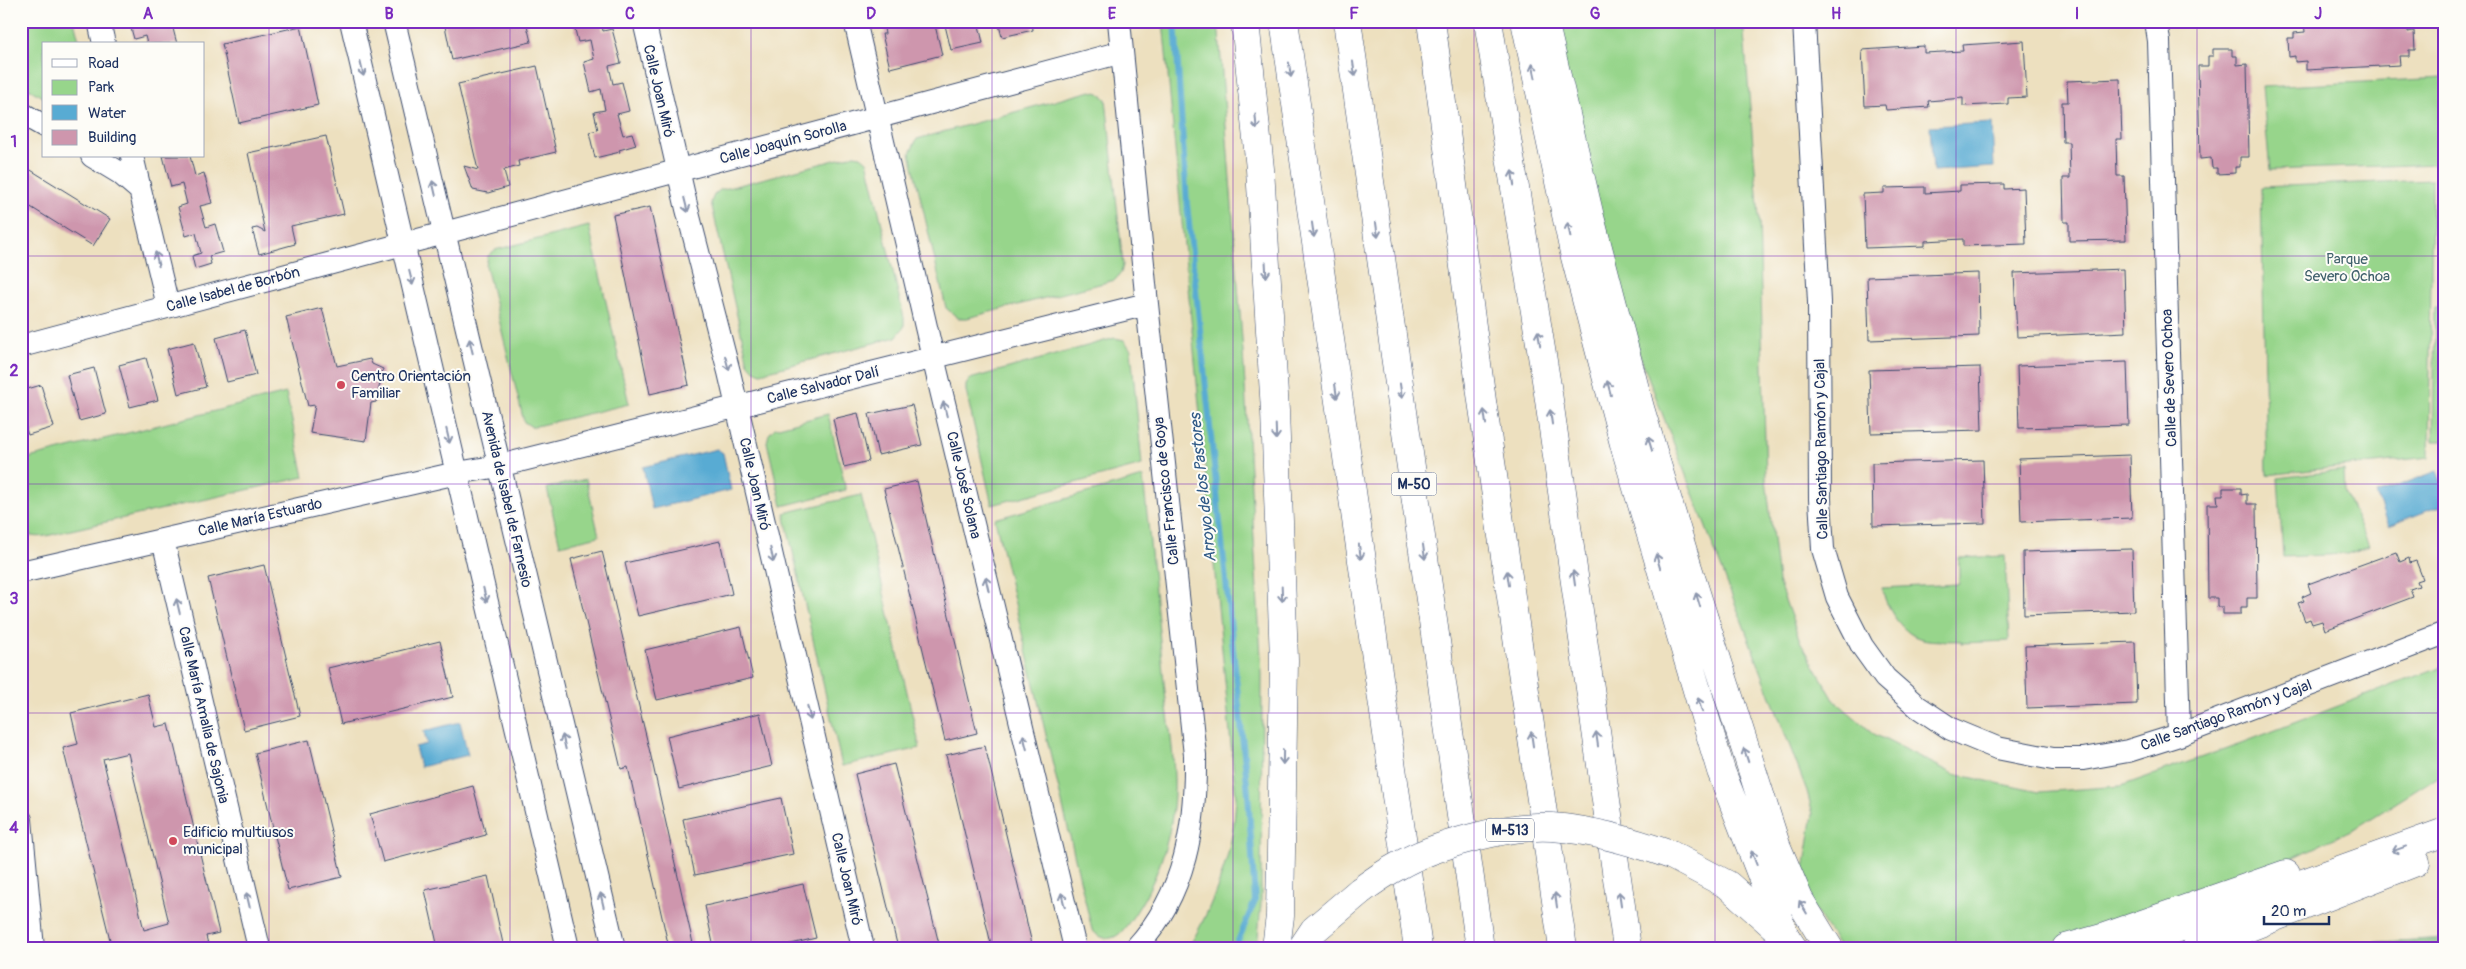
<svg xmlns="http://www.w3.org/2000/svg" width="2466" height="969" font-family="Pangolin,sans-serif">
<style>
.green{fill:#97d58b;stroke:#598274}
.forest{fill:#79b677;stroke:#4a726a}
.water{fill:#58abd3;stroke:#3a6d98}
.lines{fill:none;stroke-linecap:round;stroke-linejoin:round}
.stream{stroke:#58abd3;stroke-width:6}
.building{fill:#ce96ad;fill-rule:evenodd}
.street-casing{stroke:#3a4a6d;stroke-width:24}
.primary-casing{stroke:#3a4a6d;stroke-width:29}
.highway-casing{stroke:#3a4a6d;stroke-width:29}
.street{stroke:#fff;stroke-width:22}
.primary{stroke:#fff;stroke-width:28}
.highway{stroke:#fff;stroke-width:28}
.primary-bridge-casing{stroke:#3a4a6d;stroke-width:29;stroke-linecap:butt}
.primary-bridge{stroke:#fff;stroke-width:28}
.oneway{stroke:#8d97ae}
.grid{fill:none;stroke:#7b2cbf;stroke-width:1;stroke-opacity:0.55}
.poi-dot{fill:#d1495b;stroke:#fdfcf7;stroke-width:2}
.labels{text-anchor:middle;stroke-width:4;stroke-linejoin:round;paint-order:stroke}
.shield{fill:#fdfcf7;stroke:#5f6c8c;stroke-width:1}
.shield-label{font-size:14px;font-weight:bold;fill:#1b2f5e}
.street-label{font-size:15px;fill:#1b2f5e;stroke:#fdfcf7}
.park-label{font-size:15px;fill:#40616c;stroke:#fdfcf7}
.poi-label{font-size:15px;fill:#1b2f5e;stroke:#fdfcf7;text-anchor:start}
.water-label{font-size:16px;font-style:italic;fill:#305a87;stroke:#fdfcf7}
.neatline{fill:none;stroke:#7b2cbf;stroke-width:2}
.grid-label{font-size:16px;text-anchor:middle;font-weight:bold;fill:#7b2cbf}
</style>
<rect width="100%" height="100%" fill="#fdfcf7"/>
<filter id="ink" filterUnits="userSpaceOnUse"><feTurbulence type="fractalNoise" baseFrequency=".02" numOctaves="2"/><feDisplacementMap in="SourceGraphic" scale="10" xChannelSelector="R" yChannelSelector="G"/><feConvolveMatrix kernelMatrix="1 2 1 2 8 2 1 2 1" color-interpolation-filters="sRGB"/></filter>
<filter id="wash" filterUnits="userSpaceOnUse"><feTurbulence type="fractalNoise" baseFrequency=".0096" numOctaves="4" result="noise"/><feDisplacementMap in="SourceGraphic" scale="20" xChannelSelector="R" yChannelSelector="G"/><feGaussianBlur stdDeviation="1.12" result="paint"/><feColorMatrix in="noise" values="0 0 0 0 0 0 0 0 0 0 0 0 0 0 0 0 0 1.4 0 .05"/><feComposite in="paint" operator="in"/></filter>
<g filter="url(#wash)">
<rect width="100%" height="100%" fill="#ede0bf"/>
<!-- green -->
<path class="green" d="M21,21h53l6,23h-36v54l-23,-14z
M1163,21h54l2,12 24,319 19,322 -1,230 -4,44h-69c19,-30 36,-73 43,-108 3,-13 4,-28 5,-42z
M1553,21h190l16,197 7,261 12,102 22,60 34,59 40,34 80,40 85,18 82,-6 121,-43 203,-78v107l-86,54 -147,71 -155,51h-217l-39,-59 12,-75 -6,-23 -191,-498z
M2445,78v156h-5l-1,-70 -169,6 -8,-83z
M1091,91l8,2 7,6 17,166 -2,8 -6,7 -148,38h-9l-12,-10 -36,-155 7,-14z
M854,155l7,1 6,5 37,157v9l-8,10 -135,36 -7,-3 -6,-7 -37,-161 3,-7 6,-5z
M2432,180l-3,277 -162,18 -6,-288z
M589,226l40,178 -97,23 -8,-5 -38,-156 2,-10 7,-6z
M2435,307h10v134h-12z
M1115,338l9,2 7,10 11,115 -150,40 -26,-114v-6l4,-6z
M286,393l18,84 -233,53c-11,2 -29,9 -39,6 -15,-5 -11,-62 -11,-76z
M828,414l18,76 -64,16 -15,-64 2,-8 6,-6z
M2344,470l1,23 24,53 -22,8 -64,3 -5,-79z
M1143,477c8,72 15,143 22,215 5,40 13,84 7,124 -6,41 -23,82 -49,114 -9,11 -21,11 -31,0l-97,-411z
M586,479l13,57 -39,9 -13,-57z
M861,495l59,253 -78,18 -58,-253z
M2005,556l4,85 -47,2v-2c-15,-1 -34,2 -48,-5 -16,-9 -29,-31 -32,-48l77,-4v-26z"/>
<!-- forest -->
<path class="forest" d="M2445,938v10h-159z"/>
<!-- water -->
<path class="water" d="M1992,123l2,44 -61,4 -3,-45z
M717,449l6,4 8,37 -79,19 -9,-42z
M2437,471l8,22v11l-57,22 -12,-32z
M460,722l8,33 -48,12 -5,-20 12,-3 -3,-13z"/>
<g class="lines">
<!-- stream -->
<path class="stream" d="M1175,21l12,183 61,589 7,108 -20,47"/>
</g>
<g id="blocks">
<!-- building -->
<path class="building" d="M129,21h42l6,23h-30l-2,-8 -11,3z
M444,21h82l5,21 -79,18z
M573,21h28l2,10 9,-2 9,34 -12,3 4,18 9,-2 7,29 -12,3 6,21 9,-2 4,12 -17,5 1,2 -25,6 -6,-26 9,-2 -4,-18 11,-2 -4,-21 -10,3 -7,-30 10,-3 -4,-19 -12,2z
M910,21h24l8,34 -52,13 -8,-34h3l-1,-6 21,-5 1,3 5,-2z
M944,21h34l5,22 -32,7z
M998,21h34l1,9 -31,7z
M2398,21v6l10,-1v6l6,-1 1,19h-6v6h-10l1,9 -94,5v-9l-11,1v-6l-6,1 -1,-19h6v-5l11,-1 -1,-10z
M301,26l17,79 -79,18 -17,-79z
M2024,41l3,56 -19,1v6l-45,2v-8l-35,3 1,6 -43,3 -1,-5 -20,1 -3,-56 62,-4v7l39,-2 -1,-6z
M2213,49h19v7h5v9l10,-1 2,93h-9v10h-5v6l-18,1v-6h-5l-1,-10 -11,1 -2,-93h10v-10h5z
M537,66l19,86 -38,9 1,5 -15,4 4,17 -20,6 -15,-3 -9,-24 14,4 -20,-86z
M2120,79l2,60h-6l1,37h7l2,64 -57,1v-19h-5l-1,-44h7l-1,-36h-6l-1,-40h6l-1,-21z
M326,136l18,78 -53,12 4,18 -36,10 -7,-25 5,-1 8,4 -17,-79z
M163,156h27l5,20 9,-3 8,30 -12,3 6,21 9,-3 8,28 -14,4 2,8 -16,5 -3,-13 9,-3 -5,-20 -10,3 -8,-29 9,-3 -5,-20 -11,3z
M21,164l89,55 -17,27 -72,-45z
M2004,184v5l20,-1 2,56 -63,2v-7l-38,2v5l-60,2 -2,-54 21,-1v-5l41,-1v6l35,-2v-6z
M650,207l39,178 -39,9 -37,-179z
M2124,269l2,63 -109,5 -3,-64z
M1978,273l1,63 -110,4 -2,-63z
M322,308l15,58 33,-7 2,5 11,5 -7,33 -5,1 -5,38 -56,-8 5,-28 -7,1 -22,-89z
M245,330l11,45 -29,7 -11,-44z
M194,342l12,45 -28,7 -11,-45z
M146,358l12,42 -28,7 -11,-42z
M2127,362l2,63 -110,3 -2,-62z
M1980,367l2,63 -111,3 -2,-63z
M94,368l12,46 -27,7 -12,-46z
M41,385l13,42 -26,8 -7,-23v-21z
M912,405l10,40 -44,10 -9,-41z
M858,413l11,48 -25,6 -11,-48z
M2130,455l2,63 -111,4 -2,-63z
M1983,460l2,63 -112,3 -1,-63z
M917,481l60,252 -32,8 -61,-252z
M2223,488h18v7l6,-1v10h9l1,94h-10v9h-6v7h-18v-7h-6v-9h-9l-1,-94h11l-1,-9h6z
M720,541l12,53 -94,22 -13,-53z
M2132,549l2,62 -110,4 -1,-63z
M602,551l50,210 42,187h-25l-41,-181 -7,2 -50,-210z
M2396,552l4,10 9,-4 1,5 6,-2 7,18 -6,2 2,5 -9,3 3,8 -88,33 -3,-9 -10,3 -2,-5 -5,2 -7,-18 6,-2 -2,-4 9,-4 -3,-9z
M264,565l36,151 -56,14 -36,-152z
M741,627l12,51 -96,22 -12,-50z
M440,641l13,56 -112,27 -13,-56z
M2135,642l2,62 -110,4 -2,-62z
M148,694l8,33 13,-3 50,209 -13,3 3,12h-97l-49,-200 15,-4 -7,-31zM128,753l41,170 -25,7 -41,-171z
M760,713l12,53 -93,23 -12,-53z
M309,740l33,137 -54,13 -33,-137z
M985,746l48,202h-41l-46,-193z
M894,764l46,184h-42l-43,-174z
M473,786l13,49 -103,27 -13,-48z
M781,798l12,56 -98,21 -12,-56z
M488,876l16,72h-66l-13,-58z
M803,884l13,54 -42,10h-60l-9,-42z"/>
</g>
</g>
<g filter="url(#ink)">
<use href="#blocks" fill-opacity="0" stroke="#3a4a6d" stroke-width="1"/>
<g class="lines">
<!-- street casing -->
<g class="street-casing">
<path id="street" d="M99,21l5,23
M351,21l217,927
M394,21l220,927
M644,21l43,188 42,163 134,576
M855,21l78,336 142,591
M1119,21l28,283 48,451c1,71 -9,138 -59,193
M1804,21l15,281 1,197 3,50 14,48 25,49 23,32 33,29 33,22 46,19 56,11h30l45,-8 51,-16 266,-102
M2156,21l3,20 20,694
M21,113l23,13
M92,156l28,17 20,17
M132,156l36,150
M21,346l1101,-294
M163,540l96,408
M21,572l436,-99 42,-7 648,-162
M21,820l12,128"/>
</g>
<!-- primary casing -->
<g class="primary-casing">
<path id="primary" d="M1671,855l57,30 57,51 8,12
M1302,948l12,-18 46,-39
M2123,948l322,-116
M2196,948l220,-86"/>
</g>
<!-- highway casing -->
<g class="highway-casing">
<path id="highway" d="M1245,21l15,148 15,242 9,249 -4,256 -4,32
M1284,21l134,927
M1347,21l133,927
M1431,21l51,380 81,547
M1488,21l59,365 80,562
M1525,21l50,236 49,187 97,327 64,165
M1544,21l46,196 50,191 48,160 88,277 23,54 30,49
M2066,948l36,-10 184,-64"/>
</g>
<!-- street -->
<use href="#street" class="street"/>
<!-- primary -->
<use href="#primary" class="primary"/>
<!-- highway -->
<use href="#highway" class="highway"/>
<!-- primary-bridge casing -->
<g class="primary-bridge-casing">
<path id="primary-bridge" d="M1360,891c12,-9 25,-18 38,-25 36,-21 113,-42 154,-39 42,3 80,14 119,28"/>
</g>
<!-- primary-bridge -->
<use href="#primary-bridge" class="primary-bridge"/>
</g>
<!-- one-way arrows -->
<defs><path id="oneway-shaft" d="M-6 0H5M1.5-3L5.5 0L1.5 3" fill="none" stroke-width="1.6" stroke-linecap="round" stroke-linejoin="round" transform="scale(1.25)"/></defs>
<g class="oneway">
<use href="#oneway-shaft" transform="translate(362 69) rotate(77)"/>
<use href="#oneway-shaft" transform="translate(1354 69) rotate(82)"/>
<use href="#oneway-shaft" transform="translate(1290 70) rotate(82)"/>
<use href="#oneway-shaft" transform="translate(1534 71) rotate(-102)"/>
<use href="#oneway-shaft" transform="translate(1256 122) rotate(85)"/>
<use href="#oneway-shaft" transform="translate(1513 178) rotate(-99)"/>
<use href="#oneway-shaft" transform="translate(434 188) rotate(-103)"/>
<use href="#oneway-shaft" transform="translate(686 205) rotate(76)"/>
<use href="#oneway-shaft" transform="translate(1313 230) rotate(82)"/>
<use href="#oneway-shaft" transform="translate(1377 230) rotate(82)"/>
<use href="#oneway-shaft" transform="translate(1569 230) rotate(-102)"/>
<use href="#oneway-shaft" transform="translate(157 259) rotate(-103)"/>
<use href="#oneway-shaft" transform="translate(1266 270) rotate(87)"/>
<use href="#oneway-shaft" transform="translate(411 278) rotate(76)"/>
<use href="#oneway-shaft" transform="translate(1539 338) rotate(-99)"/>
<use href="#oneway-shaft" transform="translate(471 346) rotate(-103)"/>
<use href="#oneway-shaft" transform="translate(727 363) rotate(75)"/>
<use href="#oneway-shaft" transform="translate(1609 388) rotate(-105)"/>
<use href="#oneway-shaft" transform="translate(1336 391) rotate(82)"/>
<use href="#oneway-shaft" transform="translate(1401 391) rotate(82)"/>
<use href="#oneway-shaft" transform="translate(945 409) rotate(-104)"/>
<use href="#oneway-shaft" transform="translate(1485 417) rotate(-98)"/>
<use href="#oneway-shaft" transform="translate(1551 417) rotate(-98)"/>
<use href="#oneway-shaft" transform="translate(1276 432) rotate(88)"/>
<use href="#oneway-shaft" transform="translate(448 436) rotate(77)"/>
<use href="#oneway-shaft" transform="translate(1650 444) rotate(-107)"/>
<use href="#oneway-shaft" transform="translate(1360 552) rotate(82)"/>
<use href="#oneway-shaft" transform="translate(1424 552) rotate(82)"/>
<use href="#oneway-shaft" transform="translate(772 555) rotate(77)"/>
<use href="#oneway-shaft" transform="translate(1658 561) rotate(-106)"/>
<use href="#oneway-shaft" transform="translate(1508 578) rotate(-98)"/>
<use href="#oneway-shaft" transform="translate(1574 578) rotate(-98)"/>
<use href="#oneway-shaft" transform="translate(987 584) rotate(-103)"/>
<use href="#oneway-shaft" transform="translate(1282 594) rotate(88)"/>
<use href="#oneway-shaft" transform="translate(485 595) rotate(77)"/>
<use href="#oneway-shaft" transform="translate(1698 600) rotate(-107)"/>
<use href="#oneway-shaft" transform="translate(178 606) rotate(-103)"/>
<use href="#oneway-shaft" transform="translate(1700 705) rotate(-107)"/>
<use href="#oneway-shaft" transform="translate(809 713) rotate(77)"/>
<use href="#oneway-shaft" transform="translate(1532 739) rotate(-98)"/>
<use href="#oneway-shaft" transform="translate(1597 739) rotate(-98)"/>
<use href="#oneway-shaft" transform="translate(564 742) rotate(-103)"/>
<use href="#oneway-shaft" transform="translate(1025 742) rotate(-104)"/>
<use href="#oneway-shaft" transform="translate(1746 755) rotate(-108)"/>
<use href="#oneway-shaft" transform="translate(1283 757) rotate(91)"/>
<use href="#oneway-shaft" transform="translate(2399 849) rotate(160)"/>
<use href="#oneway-shaft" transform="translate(1754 858) rotate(-111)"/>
<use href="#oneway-shaft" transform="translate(1620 899) rotate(-98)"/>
<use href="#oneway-shaft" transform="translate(248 900) rotate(-103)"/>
<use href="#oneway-shaft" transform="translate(602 900) rotate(-103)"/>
<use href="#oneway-shaft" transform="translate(1063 900) rotate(-104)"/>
<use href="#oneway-shaft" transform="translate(1556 900) rotate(-98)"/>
<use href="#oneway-shaft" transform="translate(1803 907) rotate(-121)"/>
</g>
</g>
<!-- grid -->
<path class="grid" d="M269,21v927M510,21v927M751,21v927M992,21v927M1233,21v927M1474,21v927M1715,21v927M1956,21v927M2197,21v927M21,256h2424M21,484h2424M21,713h2424"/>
<!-- markers -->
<g class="poi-dot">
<circle cx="341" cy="385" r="5"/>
<circle cx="173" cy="841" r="5"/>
</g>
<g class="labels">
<!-- shield labels -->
<g class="shield">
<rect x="1391.5" y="472.5" width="45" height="23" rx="4"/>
<rect x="1486" y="818.5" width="48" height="23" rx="4"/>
</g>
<g class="shield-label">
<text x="1414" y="489">M-50</text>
<text x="1510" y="835">M-513</text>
</g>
<!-- street labels -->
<g class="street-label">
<text transform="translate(659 91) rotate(77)" y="5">Calle Joan Miró</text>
<text transform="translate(783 142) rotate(-15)" y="5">Calle Joaquín Sorolla</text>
<text transform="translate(233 289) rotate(-15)" y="5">Calle Isabel de Borbón</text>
<text transform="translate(2169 378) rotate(-92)" y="5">Calle de Severo Ochoa</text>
<text transform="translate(823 385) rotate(-14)" y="5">Calle Salvador Dalí</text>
<text transform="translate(1821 449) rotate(-91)" y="5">Calle Santiago Ramón y Cajal</text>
<text transform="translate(755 484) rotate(77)" y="5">Calle Joan Miró</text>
<text transform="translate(964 485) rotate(77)" y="5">Calle José Solana</text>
<text transform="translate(1166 491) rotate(-96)" y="5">Calle Francisco de Goya</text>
<text transform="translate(507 499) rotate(77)" y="5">Avenida de Isabel de Farnesio</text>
<text transform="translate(260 517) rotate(-13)" y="5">Calle María Estuardo</text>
<text transform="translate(204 715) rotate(77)" y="5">Calle María Amalia de Sajonia</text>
<text transform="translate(2226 715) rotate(-20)" y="5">Calle Santiago Ramón y Cajal</text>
<text transform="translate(847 879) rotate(77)" y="5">Calle Joan Miró</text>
</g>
<!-- park labels -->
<g class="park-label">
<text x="2347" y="264">Parque<tspan x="2347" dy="17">Severo Ochoa</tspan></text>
</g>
<!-- poi labels -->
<g class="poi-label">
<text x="351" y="381">Centro Orientación<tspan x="351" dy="17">Familiar</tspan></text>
<text x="183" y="837">Edificio multiusos<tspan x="183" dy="17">municipal</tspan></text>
</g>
<!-- water labels -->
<g class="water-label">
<text transform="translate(1202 488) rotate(-96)" y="6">Arroyo de los Pastores</text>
</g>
</g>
<!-- margin -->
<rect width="2466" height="969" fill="none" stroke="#fdfcf7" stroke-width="55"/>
<!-- legend -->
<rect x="42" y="42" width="162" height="115" fill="#fdfcf7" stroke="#a3aaba"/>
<rect x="52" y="59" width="25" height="8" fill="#ffffff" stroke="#a3aaba"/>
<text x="88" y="68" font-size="15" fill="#1b2f5e">Road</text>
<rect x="52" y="80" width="25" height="15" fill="#97d58b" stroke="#a3aaba"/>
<text x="88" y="92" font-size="15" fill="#1b2f5e">Park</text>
<rect x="52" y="105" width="25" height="15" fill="#58abd3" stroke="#a3aaba"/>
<text x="88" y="118" font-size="15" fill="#1b2f5e">Water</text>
<rect x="52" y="130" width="25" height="15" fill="#ce96ad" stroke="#a3aaba"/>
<text x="88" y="142" font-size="15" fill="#1b2f5e">Building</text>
<!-- scale -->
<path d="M2264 916v8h65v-8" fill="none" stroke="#1b2f5e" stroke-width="2.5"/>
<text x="2271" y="916" font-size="15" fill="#1b2f5e" stroke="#fdfcf7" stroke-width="4" paint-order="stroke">20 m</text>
<rect x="28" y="28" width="2410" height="914" class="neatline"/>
<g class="grid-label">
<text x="148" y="19">A</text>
<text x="389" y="19">B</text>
<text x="630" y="19">C</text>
<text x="871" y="19">D</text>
<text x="1112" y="19">E</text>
<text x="1354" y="19">F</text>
<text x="1595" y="19">G</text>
<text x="1836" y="19">H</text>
<text x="2077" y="19">I</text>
<text x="2318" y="19">J</text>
<text x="14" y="147">1</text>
<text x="14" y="376">2</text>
<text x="14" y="604">3</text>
<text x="14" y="833">4</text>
</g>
</svg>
